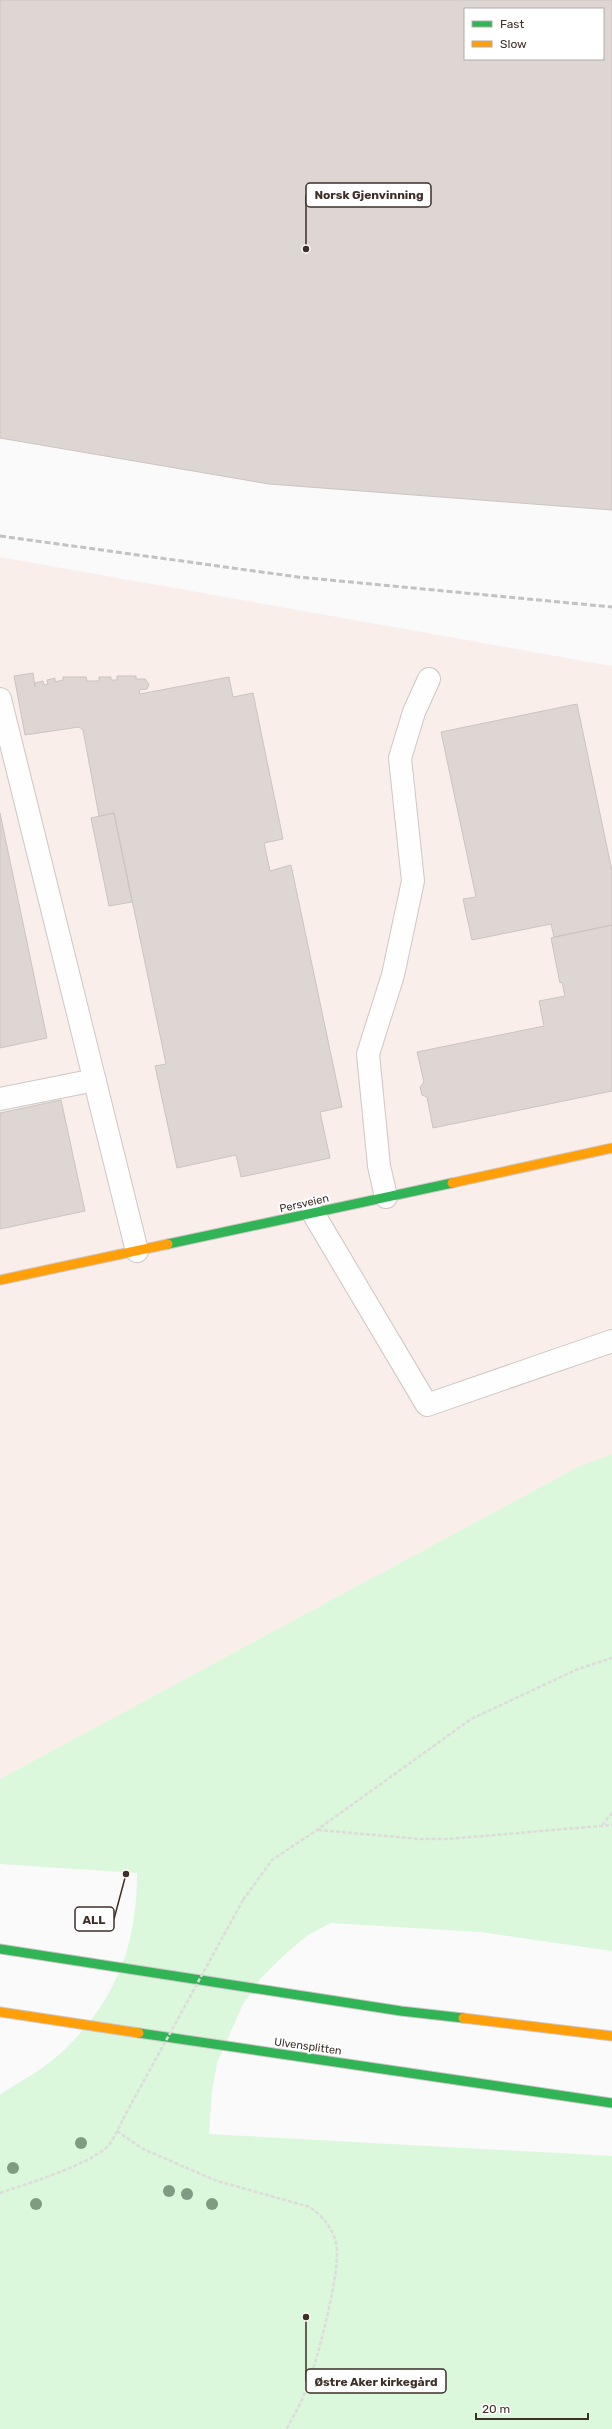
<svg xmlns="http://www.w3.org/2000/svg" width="612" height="2429" font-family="Rubik,sans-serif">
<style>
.built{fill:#f9eeea}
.green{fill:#dbf7dc}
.building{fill:#ddd6d3;stroke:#cbc4c1;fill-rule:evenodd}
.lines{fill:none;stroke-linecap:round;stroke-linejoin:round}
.lane-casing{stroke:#cec7c4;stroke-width:24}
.fast-casing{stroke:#cec7c4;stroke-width:11}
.slow-casing{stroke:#cec7c4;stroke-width:11}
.path{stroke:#dddcdb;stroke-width:2.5;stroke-dasharray:4 2;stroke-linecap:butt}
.lane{stroke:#fefefe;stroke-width:22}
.fast{stroke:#30b455;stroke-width:9}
.slow{stroke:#ff9f0a;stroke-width:9}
.rail{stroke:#c3c1c1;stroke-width:3;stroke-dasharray:6 3;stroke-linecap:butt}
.path-bridge{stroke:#dddcdb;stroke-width:2.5;stroke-dasharray:4 2;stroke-linecap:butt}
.tree{fill:#7f9c83}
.labels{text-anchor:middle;stroke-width:4;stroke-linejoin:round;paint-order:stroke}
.street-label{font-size:11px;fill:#3e2f29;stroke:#fff}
.leader{fill:none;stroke:#3e2f29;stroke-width:1.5}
.callout-dot{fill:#3e2f29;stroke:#fff;stroke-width:1.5}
.callout{fill:#fff;stroke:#3e2f29;stroke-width:1.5}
.callout-label{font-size:12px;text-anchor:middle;font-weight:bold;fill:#3e2f29}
</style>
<rect width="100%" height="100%" fill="#fafafa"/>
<!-- built -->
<path class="built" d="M0,557l612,109v788l-36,14 -576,311z"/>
<!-- green -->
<path class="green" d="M612,1454v497l-132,-19 -149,-9 -23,12 -25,21 -23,23 -18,27 -25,57 -5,28 -3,43 403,22v273h-612v-334c20,-14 44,-26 61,-42 54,-51 76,-106 76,-180l-137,-9v-85l576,-311z"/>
<!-- building -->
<path class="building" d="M0,0h612v510l-343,-26 -269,-46zM465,9h138v50h-138z
M33,673l2,14v-4l8,-2 1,4 4,-1 -1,-4 8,-2v4l8,-2v-3h23l1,4h12v-4h12v3h6v-4h19v3h9l4,5 -2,5 -8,1 1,4 89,-17 4,20 20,-4 30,146 -19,4 6,28 21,-6 51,242 -22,5 10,46 -89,19 -5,-22 -59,13 -22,-102 11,-2 -52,-251 -15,3 -16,-86 -4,-3 -54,8 -11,-59z
M577,704l35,167v54l-58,12 -3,-13 -79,16 -9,-41 13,-2 -35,-165z
M0,813l47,225 -47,10z
M114,813l18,89 -23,4 -18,-88z
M612,925v166l-179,37 -6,-31 -5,-2 -2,-8 4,-5 -7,-30 127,-26 -5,-25 26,-5 -3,-14 -2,1 -9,-45z
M61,1100l24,111 -85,18v-116z"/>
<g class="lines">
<!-- lane casing -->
<g class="lane-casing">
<path id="lane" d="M0,699l137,552
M0,1099l95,-19
M386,1197l-7,-31 -11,-112 25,-79 20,-94 -13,-123 14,-46 15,-33
M313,1213l114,192 185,-64"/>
</g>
<!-- fast casing -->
<g class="fast-casing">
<path id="fast" d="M168,1244l284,-61
M0,1949l401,62 62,7
M139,2033l473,70"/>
</g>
<!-- slow casing -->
<g class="slow-casing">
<path id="slow" d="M452,1183l160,-35
M0,1280l168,-36
M0,2012l139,21
M463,2018l149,18"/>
</g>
<!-- path -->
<path class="path" d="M602,1825l10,-12
M318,1830l102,9h28l164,-14
M243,1900l29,-40 45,-30 154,-111 107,-50 34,-11
M117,2131l26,18 74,32 93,26c12,9 23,21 26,36 6,25 -18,112 -27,140 -6,15 -14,32 -23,46
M0,2193c26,-9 89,-28 108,-47 6,-7 11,-19 15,-27"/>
<!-- lane -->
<use href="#lane" class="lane"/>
<!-- fast -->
<use href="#fast" class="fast"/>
<!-- slow -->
<use href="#slow" class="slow"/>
<!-- rail -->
<path class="rail" d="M0,536l298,41 314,30"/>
<!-- path-bridge -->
<path class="path-bridge" d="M123,2119l120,-219"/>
</g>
<!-- trees -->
<g class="tree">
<circle cx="81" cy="2143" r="6"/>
<circle cx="13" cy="2168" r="6"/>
<circle cx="169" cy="2191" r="6"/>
<circle cx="187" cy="2194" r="6"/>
<circle cx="36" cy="2204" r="6"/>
<circle cx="212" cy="2204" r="6"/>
</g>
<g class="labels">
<!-- street labels -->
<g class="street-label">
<text transform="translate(304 1203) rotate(-13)" y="4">Persveien</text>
<text transform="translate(308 2046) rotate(8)" y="4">Ulvensplitten</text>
</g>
</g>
<!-- callouts -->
<path class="leader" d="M306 249L306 195M126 1874L114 1919M306 2317L306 2381"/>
<g class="callout-dot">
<circle cx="306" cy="249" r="4"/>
<circle cx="126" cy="1874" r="4"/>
<circle cx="306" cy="2317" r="4"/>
</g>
<g class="callout">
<rect x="306" y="183" width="125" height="24" rx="4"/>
<rect x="75" y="1907" width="39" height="24" rx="4"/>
<rect x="306" y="2369" width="140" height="24" rx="4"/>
</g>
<g class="callout-label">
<text x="369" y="199">Norsk Gjenvinning</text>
<text x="94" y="1924">ALL</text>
<text x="376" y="2386">Østre Aker kirkegård</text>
</g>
<!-- legend -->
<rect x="464" y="8" width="140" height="52" fill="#ffffff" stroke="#b2aca9"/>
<rect x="472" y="21" width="20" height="6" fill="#30b455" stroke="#b2aca9"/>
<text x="500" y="28" font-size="12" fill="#3e2f29">Fast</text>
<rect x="472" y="41" width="20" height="6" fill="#ff9f0a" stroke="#b2aca9"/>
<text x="500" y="48" font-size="12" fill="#3e2f29">Slow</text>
<!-- scale -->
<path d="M476 2413v6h112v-6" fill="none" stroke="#3e2f29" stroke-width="2"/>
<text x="482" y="2413" font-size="12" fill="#3e2f29" stroke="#ffffff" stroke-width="3" paint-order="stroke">20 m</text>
</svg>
